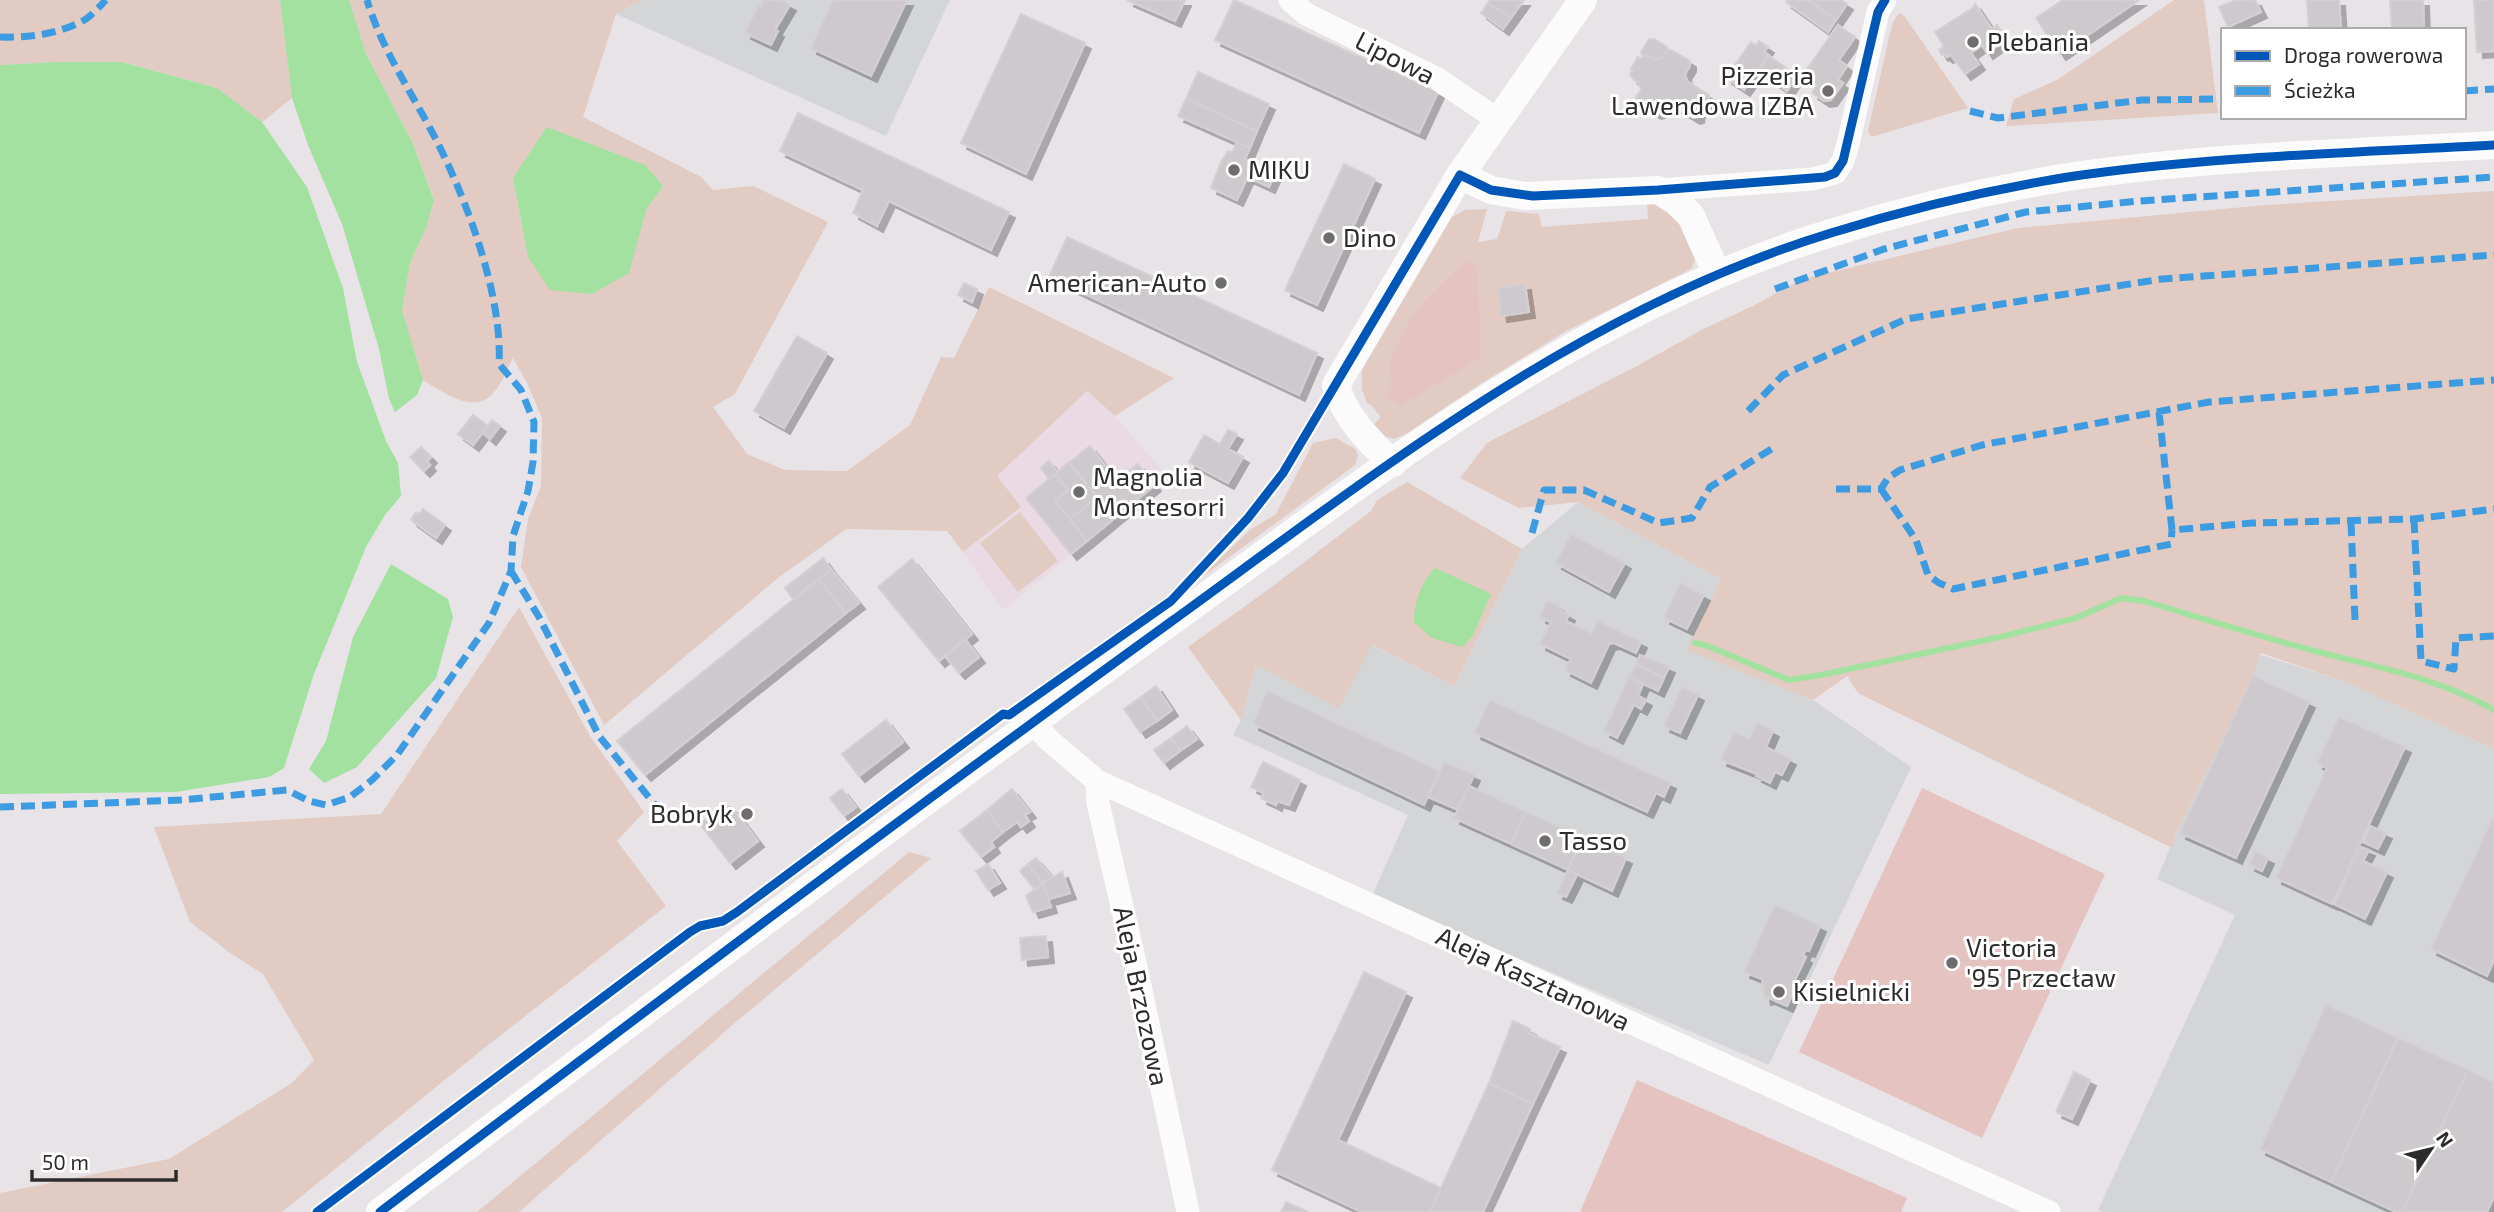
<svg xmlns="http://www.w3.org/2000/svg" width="2494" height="1212" font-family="'Exo 2',sans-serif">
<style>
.industrial{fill:#d4d5d7}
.education{fill:#eadae4}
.green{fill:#e1cbc2;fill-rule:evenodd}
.pitch{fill:#e4c3c0}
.water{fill:#a2e19f}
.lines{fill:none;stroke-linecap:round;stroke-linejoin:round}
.stream{stroke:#a2e19f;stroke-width:6}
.building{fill:#cec9cd;stroke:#d3cfd2;stroke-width:2;filter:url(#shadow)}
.minor{stroke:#fcfbfb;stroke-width:23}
.tertiary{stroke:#fcfbfb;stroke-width:28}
.quiet{stroke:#3d9ce1;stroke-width:7;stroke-dasharray:14 7;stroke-linecap:butt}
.cycleway-casing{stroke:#fff;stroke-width:13}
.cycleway{stroke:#0057b8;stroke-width:9}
.poi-dot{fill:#6e6c6d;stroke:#fff;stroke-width:2.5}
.labels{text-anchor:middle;stroke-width:6;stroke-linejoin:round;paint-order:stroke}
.poi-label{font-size:26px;fill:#2c2c2c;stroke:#fff;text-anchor:start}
.street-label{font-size:26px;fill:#2c2c2c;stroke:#fff}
</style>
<defs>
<filter id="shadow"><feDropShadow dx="6" dy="6" stdDeviation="0" flood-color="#0004"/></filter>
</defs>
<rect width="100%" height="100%" fill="#e8e3e7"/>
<!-- industrial -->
<path class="industrial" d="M642,0h308l-64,136 -270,-122z
M1578,502l143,77 -33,71 125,50 98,67 -142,298 -397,-169 36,-81 -175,-80 8,-15 15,-56 115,-19 83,41 68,-137z
M2252,652l91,29 151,68v463h-392l-4,-2 137,-295 -78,-36z"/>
<!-- education -->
<path class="education" d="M1087,391l28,25 53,61 -165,133 -40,-58 58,-45 -25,-31z"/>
<!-- green -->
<path class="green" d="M0,0h280l12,98 -30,24 -45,-34 -94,-26h-66l-57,3z
M349,0h293l-26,14 -33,103 118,60 12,13 40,-4 75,36 -93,172 -22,13 34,47 38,16 62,1 63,-46 31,-68 13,1 35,-71 185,91 -59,38 -28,-25 -90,85 24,31 -58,45 -16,-21 -101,-2 -68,49 -174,147 -83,-158 7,-48 13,-33 1,-68 -14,-33 -15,-27c-6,11 -11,26 -20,35 -19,23 -51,-2 -70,-13l-21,-70 8,-47 16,-35 8,-29 -21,-55 -47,-90zM513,178l150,8 -17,24 -118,47z
M2174,0h30l14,113 -212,13 8,-27 43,-19z
M1900,13l5,4 63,91 -97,29 -3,-6 22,-98 4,-13z
M2494,191v558l-151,-68 -82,-28 -8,23 -77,157 -4,15 -314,-155 -11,-17 -34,24 -126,-50 34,-71 -143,-77 -59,6 -59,-30 27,-35 150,-77 66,-37 50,-23 49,-27 216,-51 248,-23z
M1647,199l28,12 21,47 -5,11 -125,62 -89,55 -71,48 -12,5 -9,-3 -11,-12 7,-7 -10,-12 -4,-2 -5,-14v-19l90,-153 13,-7 22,-1 -9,33 19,-3 9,-27 3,-1 30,3 3,13 106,-8z
M1336,438l19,11 3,6 -3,10 -161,118 56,-53 26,-16 37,-71z
M1407,482l115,67 -68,137 -82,-41 -33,63 -83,-43 -15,55 -53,-73 81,-58 102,-78 6,-11z
M1020,512l38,49 -40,31 -38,-49z
M519,607l71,129 54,76 -27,29 49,65 -188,147 -196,159h-282v-19l169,-34 123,-76 22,-23 -51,-86 -34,-22 -39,-30 -36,-95 227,-13z
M909,852l22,6 -195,164 -217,190h-42z"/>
<!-- pitch -->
<path class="pitch" d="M1470,262l7,6 4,89 -80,48 -16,-9 7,-10 -3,-24 23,-46 14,-17 35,-34z
M1922,788l183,86 -123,264 -183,-86z
M1637,1080l270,118 -6,14h-321z"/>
<!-- water -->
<path class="water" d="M280,0h69l17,54 47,90 21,56 -8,28 -16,35 -8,47 21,70 -6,15 -22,17 -6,-13 -10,-50 -37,-125 -34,-79 -16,-47z
M57,62h65l95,26 45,34 45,65 36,101 14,74 29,79 12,22 3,33 -16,19 -19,32 -52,127 -30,94 -15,9 -93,15 -176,2v-729z
M547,127l98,38 18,21 -17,24 -17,63 -37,21 -42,-4 -22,-33 -15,-79z
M391,564l57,35 5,18 -17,61 -79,89 -33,16 -15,-14 17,-28 27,-104z
M1435,568l56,26 -19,43 -10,10 -30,-9 -18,-16c0,-20 7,-40 21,-54z"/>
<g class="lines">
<!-- stream -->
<path class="stream" d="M1695,643l13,3 81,34 32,-5 179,-38 76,-19 45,-20 23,3c57,17 114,35 171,50 61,16 124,27 179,59"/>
</g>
<!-- building -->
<path class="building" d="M764,0h16l10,5 -15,25 3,1 -7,14 -26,-12 13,-27 3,1z
M833,0h74l-36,76 -60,-28z
M1127,0h58l-10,21z
M1234,0l204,92 -19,41 -204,-93z
M1490,0h34l-13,18 -23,-15z
M1788,0h20l28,20 -8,12 -42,-30z
M1808,0h33l6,4 -11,16z
M2063,0h76l-79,54 -24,-36z
M2236,0h19l6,12 -33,15 -9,-20z
M2307,0h32l2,30h-32z
M2390,0h33l1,30h-32z
M2474,0h20v51l-17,1z
M1488,3l23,15 -8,11 -22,-16z
M1975,4l17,25 5,-4 10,14 -20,14 -5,-8 -11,8 8,11 -14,10 -14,-19 -4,2 -3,-3 -2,1 -3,-5 5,-4 -9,-14 39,-25z
M1021,14l64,29 -59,131 -65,-31z
M1838,25l17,12 -16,23 8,6 -9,14 5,3 -12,17 -7,1 -12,-8 5,-8 -14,-10z
M1649,39h5l13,8 1,3 -7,9 -19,-4 -1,-3z
M1759,41l9,6 -4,5 5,3 -25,35 -18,-12 25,-36 5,4z
M1671,50l19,11v5l-5,8 2,7 22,14v4l-10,11 -1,7 -4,1 -23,-14 -6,1 -6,7 -4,1 -18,-12 -1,-4 5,-7 -2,-7 -7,-5 -2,-4 3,-3 -2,-2 7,-12 2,2 6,-4 8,4h7l5,-8z
M1768,55l29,21 -10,15 -29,-21z
M1198,72l71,32 -12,27 -71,-32z
M1186,99l71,32 -7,17 -72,-32z
M798,113l211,99 -18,38 -102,-49 -12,25 -24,-13 10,-23 -83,-39z
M1237,142l13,6 -5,11 9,4 -17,37 -26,-12 10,-26 7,-11 4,2z
M1253,164l22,10 -6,13 -20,-9z
M1344,164l31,15 -58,126 -32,-15z
M1067,237l250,116 -18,42 -250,-118z
M964,283l13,6 -5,13 -14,-7z
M1525,284l4,28 -28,4 -3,-28z
M797,336l30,17 -43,75 -30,-17z
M473,415l15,11 -15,19 -15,-11z
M492,420l8,6 -10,13 -7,-6z
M1228,430l9,4 -9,15 15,8 -15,26 -39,-21 15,-27 16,9z
M1090,446l27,34 21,-16 17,21 -68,56 -17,-22 27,-22 -28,-34z
M421,447l10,10 -4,5 3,3 -6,6 -14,-14z
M1049,461l9,11 -9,7 -8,-11z
M1069,462l28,35 -27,22 -15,-18 13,-11 -13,-16z
M1055,474l13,16 -13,11 32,40 -16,13 -45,-56z
M423,509l22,16 -9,13 -25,-18 5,-8 3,2z
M1571,534l54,29 -16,29 -53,-29z
M823,558l8,11 -38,30 -8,-11z
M912,559l60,75 -33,27 -61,-74z
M831,569l28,34 -13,10 -27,-34z
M819,579l27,34 -201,162 -28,-34z
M1680,583l24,12 -17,34 -23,-11z
M1547,600l12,6 -1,3 11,6 -3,6 26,13 6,-13 43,21 -5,11 -22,-10 -5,1 -18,39 -26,-13 6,-11 -31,-15 11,-22 -11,-5z
M965,639l14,18 -20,16 -14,-17z
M1640,655l29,12 -5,11 -28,-14z
M1636,664l28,14 -6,13 -29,-14z
M2253,676l56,26 -73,156 -56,-25z
M1629,677l14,7 -5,12 8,4 -5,9 -7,-4 -17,33 -13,-7z
M1156,686l16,24 -15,11 -16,-24z
M1682,687l16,8 -18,38 -16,-7z
M1267,691l172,80 -15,34 -171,-81z
M1141,697l16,24 -17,11 -16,-23z
M1490,700l180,83 -6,14 -8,-4 -9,19 -172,-79z
M2339,717l66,30 -73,157 -56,-26 51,-110 -10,-5z
M886,720l17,22 -44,34 -17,-22z
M1757,723l16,8 -7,16 24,12 -8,16 -7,-3 -5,11 -14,-7 1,-2 -36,-14 13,-28 15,7z
M1187,726l10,13 -17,12 -9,-13z
M1171,738l9,13 -16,12 -10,-13z
M1263,762l37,18 -11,25 -12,-4 -1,4 -15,-7 3,-5 -13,-6z
M1444,762l30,13 -16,35 -30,-13z
M1469,786l57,26 -15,32 -57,-26z
M842,789l14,18 -12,9 -14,-18z
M1012,789l18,23 -5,3 4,6 -8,6 -4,-5 -14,10 -16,-22z
M724,806l8,1 26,34 -28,22 -30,-39z
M987,810l16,22 -12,10 3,5 -13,10 -21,-26z
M1526,812l56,26 -14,32 -57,-26z
M2494,816v144l-7,16 -56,-27z
M2370,826l16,7 -8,16 -15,-7z
M1582,838l44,20 -14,33 -44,-21z
M2361,847l8,3 -6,11 24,11 -22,47 -31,-15z
M2255,852l13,6 -6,13 -13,-6z
M1036,858l16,19 -9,6 -15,-19z
M988,864l12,19 -12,7 -12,-19z
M1028,864l15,19 -8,7 -15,-19z
M1568,870l9,5 -11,22 -9,-4z
M1062,872l8,21 -21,6 -6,-16z
M1043,883l8,24 -18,5 -7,-16z
M1775,905l45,21 -11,25 -3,-1 -3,5 3,2 -12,25 3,2 -10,22 -18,-8 -4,1 -3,-20 -18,-7z
M1046,936l2,21 -26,3 -2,-22z
M1364,972l42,20 -68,148 103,48 -11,24h-68l-90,-42z
M2326,1005l72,33 -67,144 -71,-33z
M1513,1021l17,8 -1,4 31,14 -27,57 -44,-21z
M2398,1038l70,32 -66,142h-6l-65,-30z
M2468,1070l26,13v114l-7,15h-85z
M2074,1072l16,8 -18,39 -16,-7z
M1489,1083l44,21 -50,108h-53z
M1286,1202l22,10h-27z"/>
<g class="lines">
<!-- minor -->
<path class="minor" d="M1290,0l16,14 130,64 62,42
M1658,190l155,-11 22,-6 8,-12 5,-17 30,-132 7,-12
M1032,722l18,19 47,40 952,431
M1097,781l1,22 38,164 52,245"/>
<!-- tertiary -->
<path class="tertiary" d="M1460,175l31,15 34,6 133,-6 19,12 14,14 26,58
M1393,463c-23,-19 -50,-49 -57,-78l124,-210 123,-175
M380,1212c263,-199 525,-398 792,-591 208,-151 410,-312 659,-388 77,-24 157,-43 237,-56 141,-21 284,-24 426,-32"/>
<!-- quiet -->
<path class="quiet" d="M0,37c29,1 60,-3 86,-18 7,-5 14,-13 20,-19
M2464,91l30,-2
M1970,111l28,7 144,-18 81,-1
M1775,289l109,-40 142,-37 113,-11 355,-24
M1748,411l35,-36 123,-56 256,-40 332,-24
M2159,412l13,118 80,-7 162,-4 80,-10
M1836,489h45l7,-11 12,-8 82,-25 227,-43 285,-22
M1881,489l35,51 12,35 11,8 14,6 218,-45 1,-14
M2414,519l7,142 33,8 2,-31 38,-2
M2351,522l4,98
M1532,533l12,-43h40l75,33 33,-5 18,-31 63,-39
M511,571l28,46 60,119 57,70
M0,807l182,-7 105,-10 22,11 17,4 24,-8 22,-17 25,-25 92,-132 22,-52 2,-35 15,-45 5,-29 1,-40 -13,-32 -22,-26c4,-70 -35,-172 -68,-234 -23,-43 -50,-83 -64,-130"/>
<!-- cycleway casing -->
<g class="cycleway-casing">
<path id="cycleway" d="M317,1212l373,-280 10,-6 23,-5 14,-9 266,-198 6,1 162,-114 77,-83 35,-45 177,-298 31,15 42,6 125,-6 167,-13 10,-4 8,-12 35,-149 7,-12
M380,1212c263,-199 525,-398 792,-591 208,-151 410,-312 659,-388 77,-24 157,-43 237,-56 141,-21 284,-24 426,-32"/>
</g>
<!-- cycleway -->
<use href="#cycleway" class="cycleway"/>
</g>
<!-- markers -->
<g class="poi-dot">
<circle cx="1973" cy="42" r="7"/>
<circle cx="1828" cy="91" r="7"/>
<circle cx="1234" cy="170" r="7"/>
<circle cx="1329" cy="238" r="7"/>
<circle cx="1221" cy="283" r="7"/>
<circle cx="1079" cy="492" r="7"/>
<circle cx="747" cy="814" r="7"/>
<circle cx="1545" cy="841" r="7"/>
<circle cx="1952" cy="963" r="7"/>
<circle cx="1779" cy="992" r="7"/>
</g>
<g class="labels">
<!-- poi labels -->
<g class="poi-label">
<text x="1987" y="51">Plebania</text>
<text x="1814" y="85" text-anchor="end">Pizzeria<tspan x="1814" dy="30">Lawendowa IZBA</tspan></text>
<text x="1248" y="179">MIKU</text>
<text x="1343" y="247">Dino</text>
<text x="1207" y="292" text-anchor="end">American-Auto</text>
<text x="1093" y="486">Magnolia<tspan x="1093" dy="30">Montesorri</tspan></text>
<text x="733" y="823" text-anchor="end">Bobryk</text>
<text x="1559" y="850">Tasso</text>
<text x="1966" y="957">Victoria<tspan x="1966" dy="30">'95 Przecław</tspan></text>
<text x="1793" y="1001">Kisielnicki</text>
</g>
<!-- street labels -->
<g class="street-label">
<text transform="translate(1395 58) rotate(27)" y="9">Lipowa</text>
<text transform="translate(1533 979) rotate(25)" y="9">Aleja Kasztanowa</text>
<text transform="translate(1141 996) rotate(78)" y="9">Aleja Brzozowa</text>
</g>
</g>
<!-- legend -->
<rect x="2221" y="28" width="245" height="91" fill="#ffffff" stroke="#ababab" stroke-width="2"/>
<rect x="2235" y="51" width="35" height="10" fill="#0057b8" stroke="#ababab" stroke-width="2"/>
<text x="2284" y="63" font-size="21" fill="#2c2c2c">Droga rowerowa</text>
<rect x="2235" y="86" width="35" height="10" fill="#3d9ce1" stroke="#ababab" stroke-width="2"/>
<text x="2284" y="98" font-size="21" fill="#2c2c2c">Ścieżka</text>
<!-- north arrow -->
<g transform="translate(2431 1149) rotate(55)" stroke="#ffffff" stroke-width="5" paint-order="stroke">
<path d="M0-5L12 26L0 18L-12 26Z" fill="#2c2c2c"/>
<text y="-10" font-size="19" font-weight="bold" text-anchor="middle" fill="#2c2c2c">N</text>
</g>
<!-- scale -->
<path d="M32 1170v10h144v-10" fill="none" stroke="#2c2c2c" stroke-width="3.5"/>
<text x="42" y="1170" font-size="21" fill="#2c2c2c" stroke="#ffffff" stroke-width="5" paint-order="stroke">50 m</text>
</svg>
